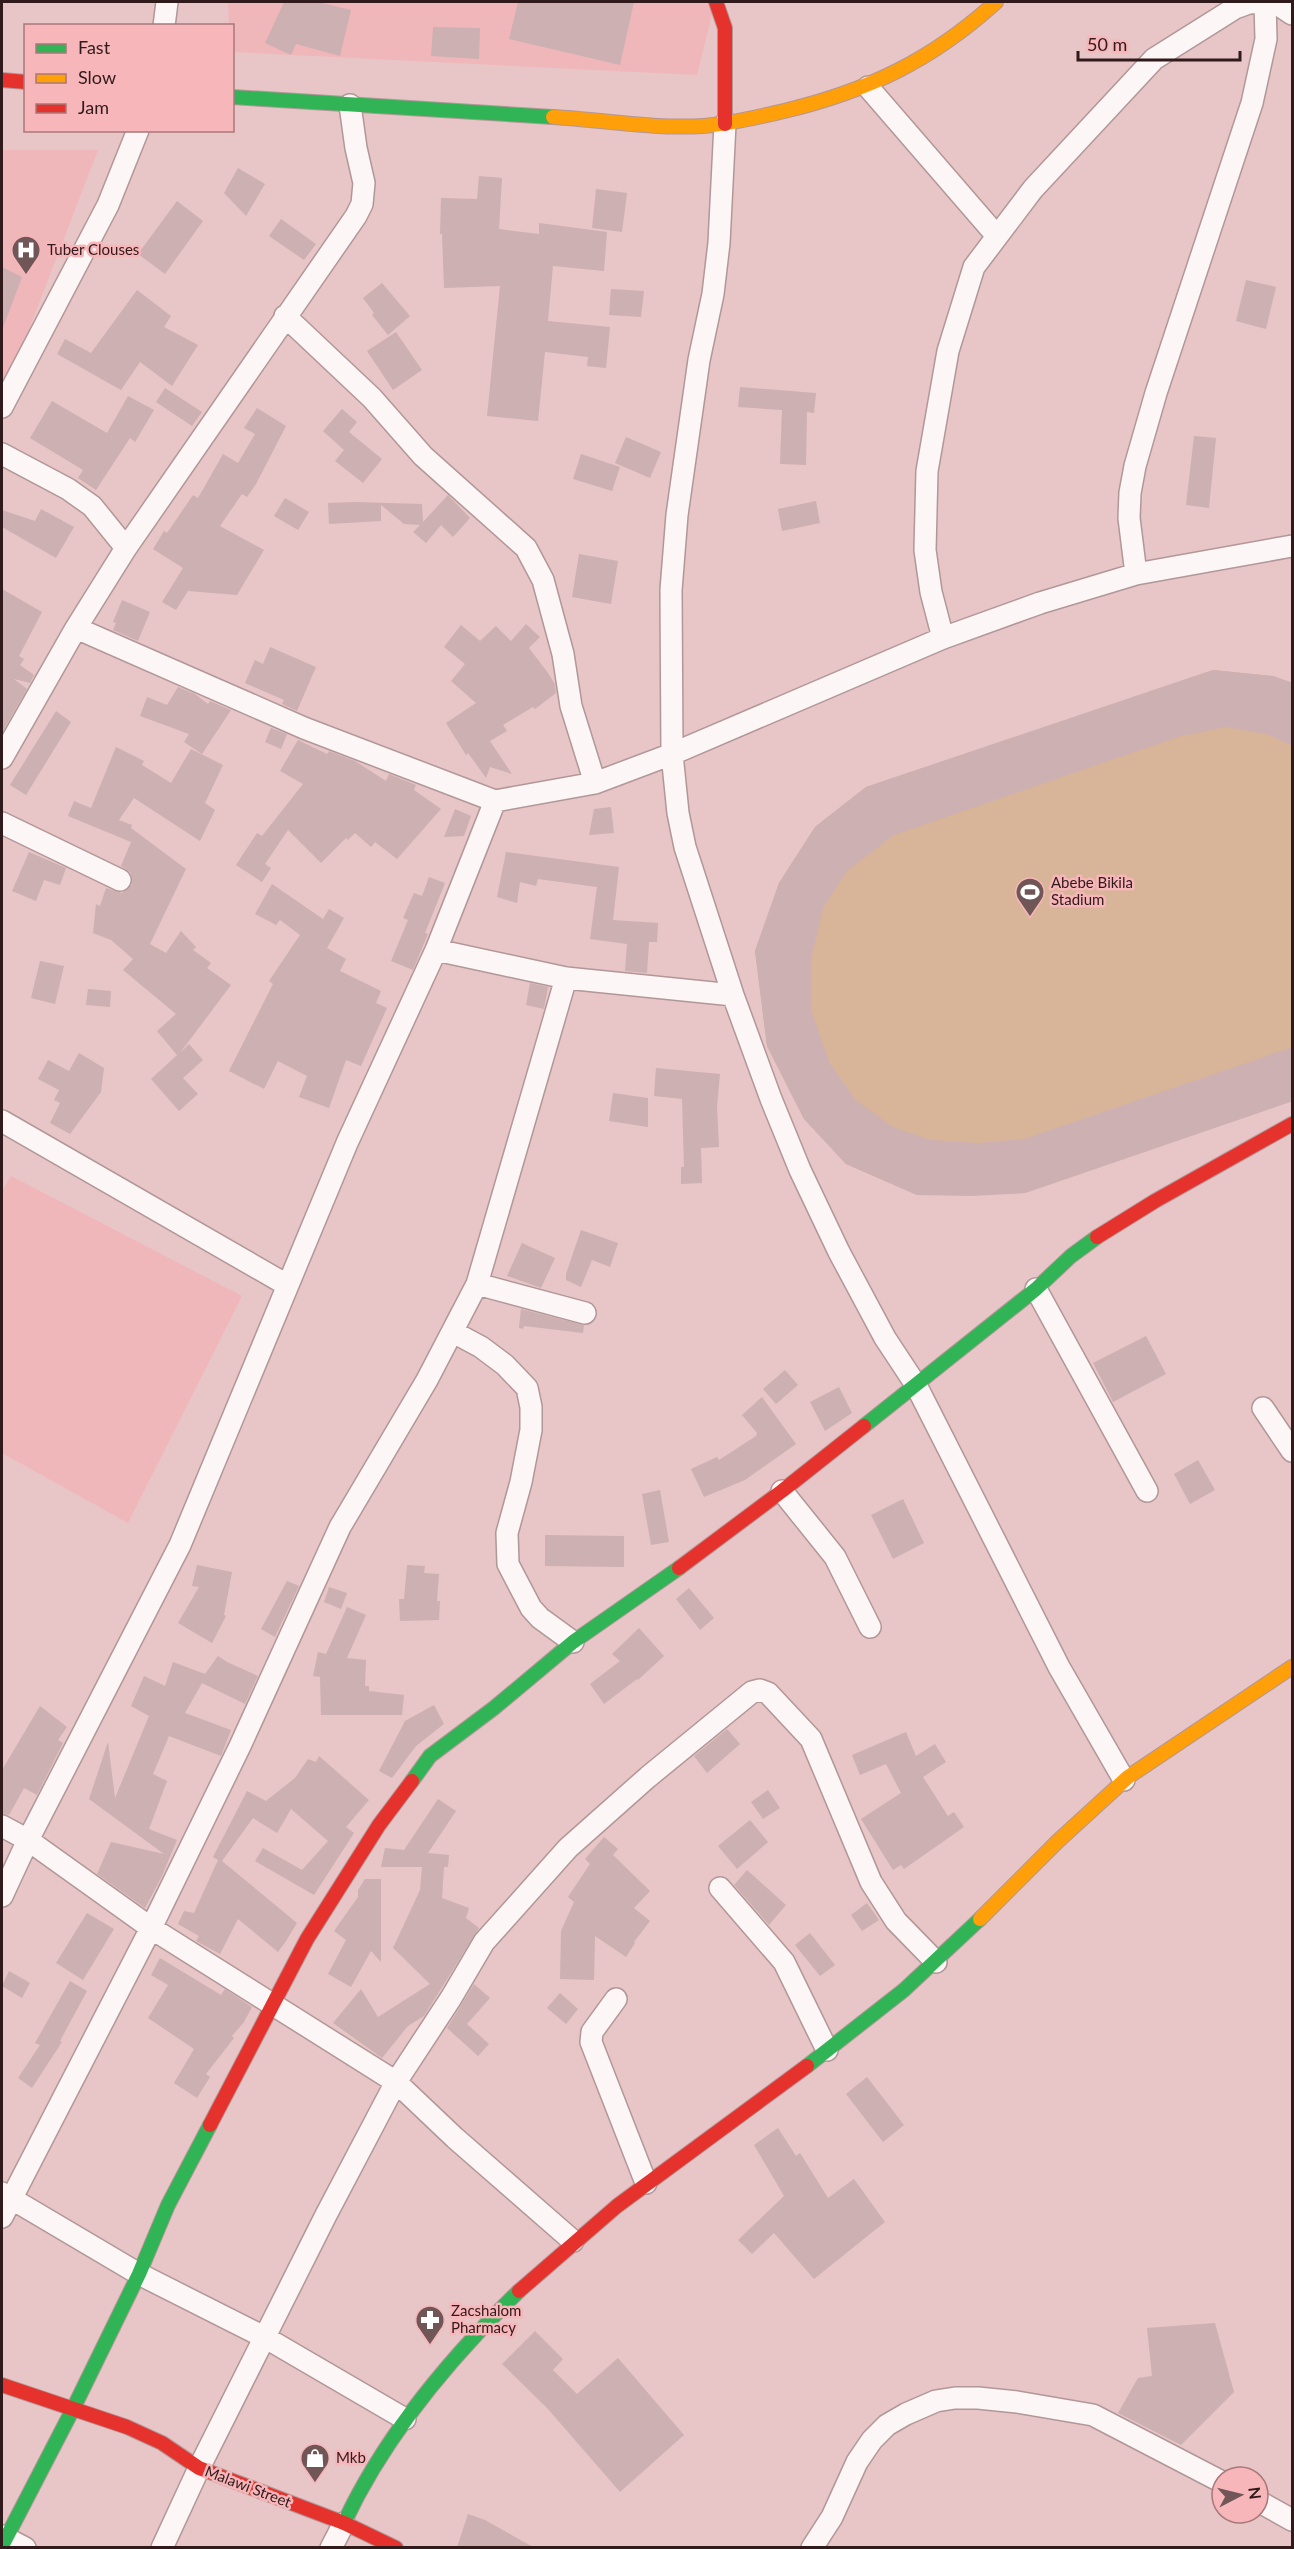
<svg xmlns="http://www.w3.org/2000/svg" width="1294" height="2549" font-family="Lato,sans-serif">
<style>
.built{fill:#efb7ba}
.green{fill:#d8b499}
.building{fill:#cdb0b2}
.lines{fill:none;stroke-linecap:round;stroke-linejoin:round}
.street-casing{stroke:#b29798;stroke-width:24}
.fast-casing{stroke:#b29798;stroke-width:16}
.slow-casing{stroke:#b29798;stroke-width:16}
.jam-casing{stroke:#b29798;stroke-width:16}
.street{stroke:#fcf6f6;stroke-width:21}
.fast{stroke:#30b455;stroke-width:14}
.slow{stroke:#ff9f0a;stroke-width:14}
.jam{stroke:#e5322d;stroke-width:14}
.labels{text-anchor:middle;stroke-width:5;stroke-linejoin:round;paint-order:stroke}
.poi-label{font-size:15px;fill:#311a1b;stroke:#f7b6b9;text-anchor:start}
.street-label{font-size:15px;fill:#311a1b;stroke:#f7b6b9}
</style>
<rect width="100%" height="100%" fill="#e8c5c6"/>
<!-- built -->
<path class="built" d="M228,2h487l-18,73 -464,-23 -1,-26 -3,-1z
M2,150h96l-96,249z
M11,1176l231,120 -114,227 -126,-70v-262z"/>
<!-- green -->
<path class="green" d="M1213,670l60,6 19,7v418l-267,92 -108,2 -71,-31 -42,-45 -37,-73 -12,-95 24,-68 36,-56 51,-40z"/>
<!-- building -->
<path class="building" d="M284,2h34l33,8 -11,46 -44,-12 -5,11 -26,-12z
M518,2h116l-14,63 -111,-26z
M433,27l47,1 -1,31 -48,-3z
M238,168l27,16 -19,32 -22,-23z
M479,176l23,2 -3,51 40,5v-11l68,9 -3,39 -51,-5 -5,55 62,6 -4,41 -19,-2 1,-9 -43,-5 -7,69 -51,-5 13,-130 -56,2 -2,-54h-2l1,-36 36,1z
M596,189l31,4 -5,39 -30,-4z
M177,201l26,20 -38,53 -27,-20z
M281,219l35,25 -12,16 -35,-24z
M2,267l20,10 -19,51h-1z
M1246,280l30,7 -10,42 -30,-8z
M382,283l28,33 -22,19 -16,-20 2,-2 -11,-15z
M611,289l33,2 -3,26 -32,-2z
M137,290l34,26 -7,11 34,18 -26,41 -32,-24 -19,28 -64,-36 8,-15 26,14z
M396,332l26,38 -29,20 -26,-39z
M740,387l76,6 -2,20 -7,-1 -1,53 -26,-1 2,-54 -44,-3z
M165,388l37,24 -10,14 -36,-24z
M128,396l26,14 -19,32 -5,-4 -34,52 -18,-12 5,-8 -53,-32 22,-37 55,32z
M257,408l29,18 -30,58 -9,13 -5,-3 -22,32 44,24 -27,45 -49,-4 -12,19 -14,-8 21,-34 -30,-19 11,-18 3,2 26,-38 5,3 25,-44 15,9 17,-29 -11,-6z
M342,409l15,13 -8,10 33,27 -19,24 -28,-22 9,-11 -21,-19z
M1194,436l22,2 -7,70 -23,-3z
M626,437l35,15 -11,26 -35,-15z
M581,454l39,13 -8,24 -39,-12z
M448,495l22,23 -17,19 -12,-12 -15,18 -13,-11 7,-7 -16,-1 -23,-19v16l-52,3 -1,-21 28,-1 66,2 1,18z
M285,498l24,14 -11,18 -24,-14z
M816,501l4,22 -38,8 -4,-22z
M41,509l33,18 -18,31 -54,-31v-17l33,11z
M579,554l39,7 -7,43 -39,-7z
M2,589l40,23 -23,44 5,3 -4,6 14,10 -4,8 -16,-4 13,10 -25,44z
M122,600l28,12 -12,29 -25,-11 3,-7 -3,-1z
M526,624l14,13 -11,11 19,25 7,11 1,9 -21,16 -2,-2 -30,18 4,6 -17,10 22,33 -22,-7 -4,11 -18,-25 -2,2 -20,-32 30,-20 -25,-22 14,-17 -21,-17 17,-22 19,16 16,-15 15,15z
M270,647l46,20 -19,44 -15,-7 2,-4 -39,-17 10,-23 8,4z
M1213,670l60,6 20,7v63l-27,-12 -40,-7 -45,9 -287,99 -47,36 -24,37 -12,51v51l19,54 27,37 36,26 38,13 47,3 46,-4 269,-92v54l-268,92 -53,3 -55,-1 -71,-31 -42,-45 -37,-73 -12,-95 24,-68 36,-56 51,-40z
M178,687l17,7 13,10 2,-3 21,9 -29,44 -18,-12 5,-8 -49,-18 7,-19 20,8z
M56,711l15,11 -45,73 -16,-10z
M271,728l16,6 -6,15 -16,-7z
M298,740l29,14 2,-3 26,10 31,20 3,-7 27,11 -2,5 27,19 -44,50 -22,-17 -4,5 -16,-14 -7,7 -2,-2 -25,25 -33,-33 -23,34 6,4 -9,14 -26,-17 21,-32 5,3 41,-52 -23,-13z
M116,747l28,14 -2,4 29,18 20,-34 32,16 -18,38 10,7 -15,31 -66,-43 -15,22 13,5 -1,3 55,41 -36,75 16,9 15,-22 15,16 -3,3 18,13 -4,5 24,17 -51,68 9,-9 14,16 -20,18 15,16 -19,17 -28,-32 26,-24 -20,-24 19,-17 -53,-44 10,-11 -22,-19 -18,-7 3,-29 4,2 6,-18 16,5 10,-8 -1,-12 -10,-7 10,-24 -63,-26 6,-15 17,7z
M611,807l3,26 -25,2 5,-26z
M455,809l16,7 -7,20 -20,1z
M29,852l37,16 -6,17 -16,-5 -8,21 -24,-10z
M506,852l113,15 -6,53 45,3 -1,19h-8l-2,31 -22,-2 2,-27 -37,-5 7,-52 -59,-8 -2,7 -16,-4 -3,21 -20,-6z
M429,877l16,6 -20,50 3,1 -15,36 -22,-9 17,-41 -5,-2 11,-25 8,3z
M272,884l51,35 6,-10 15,9 -17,30 19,11 -6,12 41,20 -5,12 11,5 -26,58 -15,-6 -17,48 -30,-11 8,-21 -29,-15 -14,28 -35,-18 44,-87 -4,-3 31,-46 -20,-15 -4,5 -21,-11z
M40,961l24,5 -9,38 -24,-6z
M530,983l18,4 -4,22 -18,-4z
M88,989l23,2 -1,16 -24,-2z
M79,1053l25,15 -3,24 -31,42 -20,-11 10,-20 -6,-3 5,-10 -21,-11 10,-19 21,11z
M656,1068l64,6 -3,33 2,40 -18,1 1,35 -21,1v-17h3l-2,-68 -28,-3z
M613,1093l35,5v29l-39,-6z
M581,1230l37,13 -8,24 -18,-7 -11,27 -15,-7v-6z
M522,1243l33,15 -14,30 -34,-12z
M521,1309l63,16 -1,8 -59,-7 -1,3 -4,-1z
M1146,1336l20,38 -53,28 -20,-39z
M785,1370l13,15 -22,19 -13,-15z
M839,1387l13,26 -27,18 -15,-29z
M762,1397l34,47 -51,36 -41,17 -13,-28 26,-12 2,3 37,-24 1,-3 -15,-18z
M1198,1460l17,30 -25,14 -16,-30z
M660,1490l9,52 -18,3 -9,-51z
M903,1499l21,44 -31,16 -22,-44z
M545,1535l79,1v31l-79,-1z
M197,1565l35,7 -8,43 2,1 -14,27 -34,-20 21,-36 -7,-1z
M407,1565l18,1 -1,7 15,1 -2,27h3l-1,19 -39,1 -1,-22h5z
M287,1581l12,5 -24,51 -14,-8z
M329,1587l18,6 -6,16 -17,-7z
M689,1588l25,30 -14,12 -24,-31z
M347,1607l19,8 -19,43 19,2 -1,26h4v5l35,4 -2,20h-81l-1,-38 -7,-1 5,-24 8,2z
M639,1628l25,28 -26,24 -1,-1 -33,25 -14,-20 30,-23 -8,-7z
M218,1656l9,6 31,14 -13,28 -43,-21 -17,30 46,17 -10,26 -52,-20 -16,38 14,7 -18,48 28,11 -16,38 -16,30 -48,-34 14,-32 53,12 -75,-55 19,-57 7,56 34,-82 -18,-10 13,-30 21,10 8,-24 32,12z
M434,1705l10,19 -28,22 -24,32 -13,-7 26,-50z
M40,1706l27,21 -9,13 5,3 -26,52 -13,-7 -15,27 -7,-2v-43z
M727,1729l13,15 -33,29 -13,-17z
M906,1732l10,24 19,-12 11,18 -23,15 25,39 6,-4 10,15 -60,42 -3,-4 -8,5 -32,-51 40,-26 -15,-29 -26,11 -8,-20z
M319,1756l50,44 -23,27 8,6 -40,62 -59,-34 8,-13 39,22 26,-29 -37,-32 -14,24 -24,-15 -31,43 75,62 -11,18 -8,11 -40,-33 -18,35 -24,-13 3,-5 -21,-12 6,-13 10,2 24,-53 -5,-3 34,-66 19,10 29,-23 13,-19 8,3z
M768,1790l12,18 -17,11 -12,-17z
M438,1799l18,12 -28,42 21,2 -1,12h-4l-2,31 27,10 -3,10 13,10 -55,88 -16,10 -26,32 -49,-35 28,-34 17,28 52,-33 -37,-36 27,-58 2,-23h-41l4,-19 19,2z
M750,1820l18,22 -31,27 -19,-23z
M604,1837l14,12 -5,6 37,36 -16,17 16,13 -16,21 1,1 -9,14 -31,-21 -1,44 -34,-1 1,-48 13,-29 -6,-5 22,-33 -5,-5z
M747,1870l39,35 -17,20 -35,-40z
M365,1879h16v83l-10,-11 -20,36 -23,-13 18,-34 -12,-9 24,-34v-7z
M867,1903l12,17 -17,11 -11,-16z
M87,1913l27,16 -31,51 -27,-17z
M810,1933l25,32 -15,11 -25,-31z
M160,1958l61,37 4,-6 27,18 -8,15 -12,14 2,2 -28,36 4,3 -13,21 -23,-15 20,-34 -46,-31 20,-33 -17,-10z
M9,1971l21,12 -8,15 -20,-12z
M70,1981l17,10 -27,50 2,1 -30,46 -14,-10 22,-33 -5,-2z
M474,1984l16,14 -23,26 22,20 -11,12 -31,-28z
M560,1993l18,16 -12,15 -19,-16z
M867,2077l37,48 -21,17 -37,-48z
M778,2128l18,28 4,-3 28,45 26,-19 31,43 -71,57 -40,-46 -22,21 -14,-14 46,-44 -30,-51z
M1215,2323l19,69 -53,53 -63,-32 20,-35 14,-2 -5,-48z
M535,2331l28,28 -10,11 24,24 41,-36 66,77 -64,57 -72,-83 -46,-45z
M468,2514l17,6 48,27h-76z"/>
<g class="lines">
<!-- street casing -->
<g class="street-casing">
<path id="street" d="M1274,2l18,12
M164,26l3,-24
M868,87l128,148
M725,124l-6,119 -6,51 -14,66 -22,155 -6,75 1,164 6,59 7,34 48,148 38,104 29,71 39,82 46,86 31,47 143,282 65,113
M285,316l87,82 51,58 103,92 17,32 20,74 8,52 24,77
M2,407l106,-202 30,-75
M2,454l66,35 24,17 34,42
M1136,574l-7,-56 1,-25 5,-27 21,-73 96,-290 14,-64 -1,-37
M76,628l228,100 191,73 100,-18 77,-29 271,-116 97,-35 96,-29 156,-28
M943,638l-12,-46 -6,-42 2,-79 21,-120 26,-84 59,-78 121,-130 81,-51 14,-5 15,-1
M2,758l74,-130 50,-80 230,-332 6,-12 2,-21 -8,-35 -6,-43
M2,823l118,57
M436,950l130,28 167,17
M2,1121l285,164
M477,1284l108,29
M1036,1289l111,202
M453,1332l28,15 24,18 22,23 4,19v23l-10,52 -14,51 1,31 23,44 9,10 33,24
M1263,1408l29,43
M782,1491l53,66 35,70
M2,1826l26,14 123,88 245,154 59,56 118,103
M720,1888l64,74 43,88
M2,1896l26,-56 152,-295 167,-402 89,-193 59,-149
M616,1999l-24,33 -1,10 55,141
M2,2193l137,81 127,64 139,81
M2,2217l149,-289 89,-182 100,-219 87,-147 50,-96 89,-306
M1258,2501l34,19
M2,2536l23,12
M162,2548l37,-80 127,-253 70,-133 55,-84 33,-56 84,-94 80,-71 104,-85 8,-2 8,3 43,46 60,143 25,39 40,41
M331,2548l13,-25
M812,2548l20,-31 25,-55 15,-22 15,-15 19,-11 30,-13 19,-3h23l39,4 76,13 129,67"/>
</g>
<!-- fast casing -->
<g class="fast-casing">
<path id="fast" d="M232,97l321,20
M864,1426l172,-137 35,-33 26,-19
M412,1781l18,-25 64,-48 79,-66 106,-74
M807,2066l97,-76 76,-71
M344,2523c41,-88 106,-165 175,-232
M2,2546l71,-137 66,-135 29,-69 42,-80"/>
</g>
<!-- slow casing -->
<g class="slow-casing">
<path id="slow" d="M553,117c50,3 100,12 150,9 27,-2 55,-9 81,-15 84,-20 148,-51 212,-109
M980,1919l78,-78 70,-64 164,-110"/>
</g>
<!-- jam casing -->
<g class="jam-casing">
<path id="jam" d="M716,2l9,26v96
M2,80l24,2
M1097,1237l58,-36 137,-77
M679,1568l103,-77 82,-65
M210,2125l97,-186 72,-114 33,-44
M519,2291l98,-85 190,-140
M2,2385l125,42 35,16 37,25 145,55 52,25"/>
</g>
<!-- street -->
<use href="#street" class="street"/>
<!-- fast -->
<use href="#fast" class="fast"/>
<!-- slow -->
<use href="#slow" class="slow"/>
<!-- jam -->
<use href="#jam" class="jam"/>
</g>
<!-- icons -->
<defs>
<g id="hospital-pin" transform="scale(1.5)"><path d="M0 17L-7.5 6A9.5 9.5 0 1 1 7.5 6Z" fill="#715657" stroke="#f7b6b9"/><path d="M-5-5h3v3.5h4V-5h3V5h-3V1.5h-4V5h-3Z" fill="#fff"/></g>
<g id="stadium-pin" transform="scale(1.5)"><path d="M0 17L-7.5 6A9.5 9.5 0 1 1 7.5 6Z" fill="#715657" stroke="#f7b6b9"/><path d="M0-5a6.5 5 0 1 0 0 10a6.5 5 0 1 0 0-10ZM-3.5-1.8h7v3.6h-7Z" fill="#fff"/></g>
<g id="pharmacy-pin" transform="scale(1.5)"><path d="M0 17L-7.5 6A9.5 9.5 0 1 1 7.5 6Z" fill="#715657" stroke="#f7b6b9"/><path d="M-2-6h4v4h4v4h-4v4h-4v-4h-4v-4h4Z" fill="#fff"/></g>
<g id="shop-pin" transform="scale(1.5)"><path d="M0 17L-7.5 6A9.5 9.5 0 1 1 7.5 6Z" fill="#715657" stroke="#f7b6b9"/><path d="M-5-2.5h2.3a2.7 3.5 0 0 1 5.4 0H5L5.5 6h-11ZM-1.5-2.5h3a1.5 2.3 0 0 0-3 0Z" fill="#fff"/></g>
</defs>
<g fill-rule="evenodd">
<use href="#hospital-pin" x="26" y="250"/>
<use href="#stadium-pin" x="1030" y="892"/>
<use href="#pharmacy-pin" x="430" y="2320"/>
<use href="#shop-pin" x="315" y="2458"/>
</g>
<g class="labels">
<!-- poi labels -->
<g class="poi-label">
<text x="47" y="255">Tuber Clouses</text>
<text x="1051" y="888">Abebe Bikila<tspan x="1051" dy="17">Stadium</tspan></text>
<text x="451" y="2316">Zacshalom<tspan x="451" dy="17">Pharmacy</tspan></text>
<text x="336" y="2463">Mkb</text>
</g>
<!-- street labels -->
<g class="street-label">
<text transform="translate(248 2487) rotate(21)" y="5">Malawi Street</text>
</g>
</g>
<!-- border -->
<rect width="1294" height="2549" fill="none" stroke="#311a1b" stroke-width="6"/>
<!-- legend -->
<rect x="24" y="24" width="210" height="108" fill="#f7b6b9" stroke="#a8787a" stroke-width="1.5"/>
<rect x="36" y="44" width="30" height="9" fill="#30b455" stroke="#a8787a" stroke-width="1.5"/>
<text x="78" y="54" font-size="18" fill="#311a1b">Fast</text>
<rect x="36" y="74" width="30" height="9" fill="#ff9f0a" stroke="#a8787a" stroke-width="1.5"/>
<text x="78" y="84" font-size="18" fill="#311a1b">Slow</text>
<rect x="36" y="104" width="30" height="9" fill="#e5322d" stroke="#a8787a" stroke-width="1.5"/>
<text x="78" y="114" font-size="18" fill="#311a1b">Jam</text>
<!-- north arrow -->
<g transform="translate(1240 2495) rotate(83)"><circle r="28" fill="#f7b6b9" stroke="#a8787a" stroke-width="1.5"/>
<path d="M0-4.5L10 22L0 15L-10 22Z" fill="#715657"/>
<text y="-9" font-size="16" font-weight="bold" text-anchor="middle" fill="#311a1b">N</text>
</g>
<!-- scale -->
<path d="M1078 51v9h162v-9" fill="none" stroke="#311a1b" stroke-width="3"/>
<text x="1087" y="51" font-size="18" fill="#311a1b" stroke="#f7b6b9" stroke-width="4.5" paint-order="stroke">50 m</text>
</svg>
